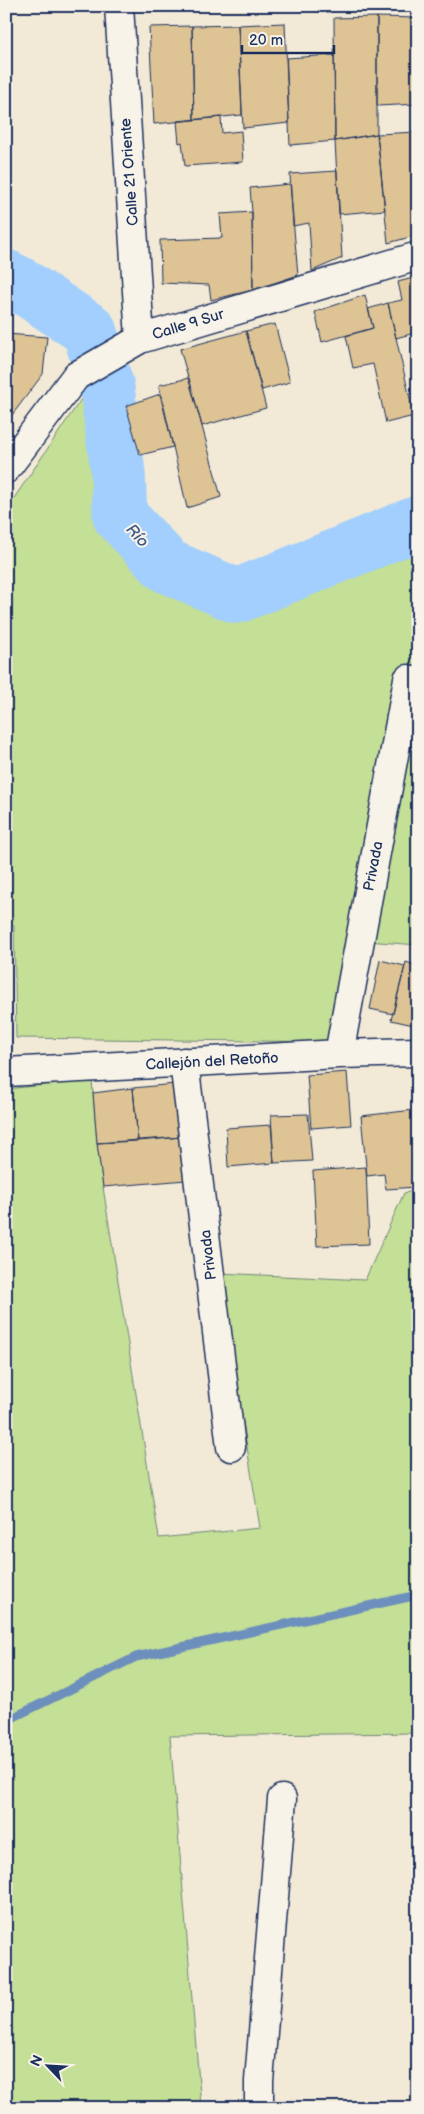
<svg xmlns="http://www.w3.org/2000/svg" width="424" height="2114" font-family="'Balsamiq Sans',sans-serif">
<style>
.green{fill:#c4df96;stroke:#70877a}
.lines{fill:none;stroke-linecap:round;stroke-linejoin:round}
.stream{stroke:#6c8fbd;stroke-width:9}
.river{stroke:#a2cffd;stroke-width:55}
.building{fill:#dec494;stroke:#1b2f5e}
.minor-casing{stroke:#1b2f5e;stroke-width:31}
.minor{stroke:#f7f3e8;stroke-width:28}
.labels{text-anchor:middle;stroke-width:4;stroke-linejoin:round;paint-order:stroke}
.street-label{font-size:15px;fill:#1b2f5e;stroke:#f7f3e8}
.water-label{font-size:16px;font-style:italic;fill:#3d5786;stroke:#f7f3e8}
</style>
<rect width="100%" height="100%" fill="#f2ead7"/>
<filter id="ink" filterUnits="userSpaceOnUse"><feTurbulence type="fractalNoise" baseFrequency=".02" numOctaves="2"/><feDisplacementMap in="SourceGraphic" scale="10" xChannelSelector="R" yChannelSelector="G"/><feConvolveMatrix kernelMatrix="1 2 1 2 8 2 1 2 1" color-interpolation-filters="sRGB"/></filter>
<g filter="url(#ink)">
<!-- green -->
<path class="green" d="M88,389l32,127 47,50 70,30 181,-57v406l-65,-5 -19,102 -318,-4 -2,-112 -8,-1v-415z
M92,1080l5,63 6,44 56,351 101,-10 -41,-255 146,7 39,-87 14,-3v543l-248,3 31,370 -2,2h-193v-1019z"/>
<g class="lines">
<!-- stream -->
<path class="stream" d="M6,1721l130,-64 282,-62"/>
<!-- river -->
<path class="river" d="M6,277l12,6 71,47 18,57 11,85 2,44 47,50 70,30 181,-73"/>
</g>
<!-- building -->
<path class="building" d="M377,17l41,1v86l-41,2z
M377,17v117l-42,7 -1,-123z
M285,23l4,100 -46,5 -5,-103z
M238,25l4,90 -48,5 -2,-94z
M192,26l2,94 -40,4 -5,-97z
M334,55l1,86 -45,4 -4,-87z
M221,117l1,16 19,-2 2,31 -58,4 -3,-24 -3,1 -2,-22z
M418,132v103l-30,8 -11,-109z
M377,134l8,76 -46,4 -4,-73z
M337,171l5,87 -30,13 -3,-48 -16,3 -3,-52z
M290,184l8,91 -45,15 -1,-78 -2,-24z
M252,212l1,78 -42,10 -2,-15 -48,-2 -1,-43 62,-2 -2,-24z
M413,278l5,18v36l-22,6 -8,-35 14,-3 -4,-18z
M365,295l8,33 -51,14 -7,-30z
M388,303l26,113 -28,7 -13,-59 -20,4 -7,-32 27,-8 -5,-19z
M275,324l15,58 -28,8 -16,-59z
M246,331l20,77 -64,18 -22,-77z
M6,334l41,3 -4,37 -37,49z
M189,378l32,119 -34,11 -28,-123z
M160,394l13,53 -33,8 -14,-49z
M380,960l25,6 -12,48 -23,-5z
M406,962l12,4v60l-27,-6z
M347,1072l4,53 -40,3 -4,-53z
M175,1084l7,53 -44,4 -5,-53z
M133,1088l5,53 -41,2 -4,-50z
M414,1110l3,77 -31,2 -2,-15 -17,2 -6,-60z
M308,1114l4,47 -38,2 -3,-48z
M271,1125l3,38 -46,4 -2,-39z
M182,1137l4,43 -83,7 -6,-44z
M366,1167l3,77 -52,2 -4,-75z"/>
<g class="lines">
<!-- minor casing -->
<g class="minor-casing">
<path id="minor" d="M119,6l21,333
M6,469l70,-93 64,-37 278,-83
M339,1054l69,-375
M184,1062l47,385
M6,1072l333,-18 79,-2
M259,2108v-27l23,-282"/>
</g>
<!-- minor -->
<use href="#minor" class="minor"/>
</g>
</g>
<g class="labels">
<!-- street labels -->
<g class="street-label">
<text transform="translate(129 172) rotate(-94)" y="5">Calle 21 Oriente</text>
<text transform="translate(188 324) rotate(-17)" y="5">Calle 9 Sur</text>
<text transform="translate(373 866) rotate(-79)" y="5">Privada</text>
<text transform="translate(212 1061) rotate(-3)" y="5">Callejón del Retoño</text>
<text transform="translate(208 1255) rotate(-97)" y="5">Privada</text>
</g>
<!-- water labels -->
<g class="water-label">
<text transform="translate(138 535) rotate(47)" y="6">Río</text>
</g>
</g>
<!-- margin -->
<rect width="424" height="2114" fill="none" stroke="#f7f3e8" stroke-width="25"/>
<rect x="12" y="12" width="399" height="2089" fill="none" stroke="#1b2f5e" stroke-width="2" filter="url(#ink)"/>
<!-- north arrow -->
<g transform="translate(48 2066) rotate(295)" stroke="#f7f3e8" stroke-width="4" paint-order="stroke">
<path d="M0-4L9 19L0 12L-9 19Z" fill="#1b2f5e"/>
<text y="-8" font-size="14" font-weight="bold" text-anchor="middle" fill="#1b2f5e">N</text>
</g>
<!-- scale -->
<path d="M242 45v8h92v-8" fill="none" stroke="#1b2f5e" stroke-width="2.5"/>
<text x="249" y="45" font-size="15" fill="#1b2f5e" stroke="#f7f3e8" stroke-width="4" paint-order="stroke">20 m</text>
</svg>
